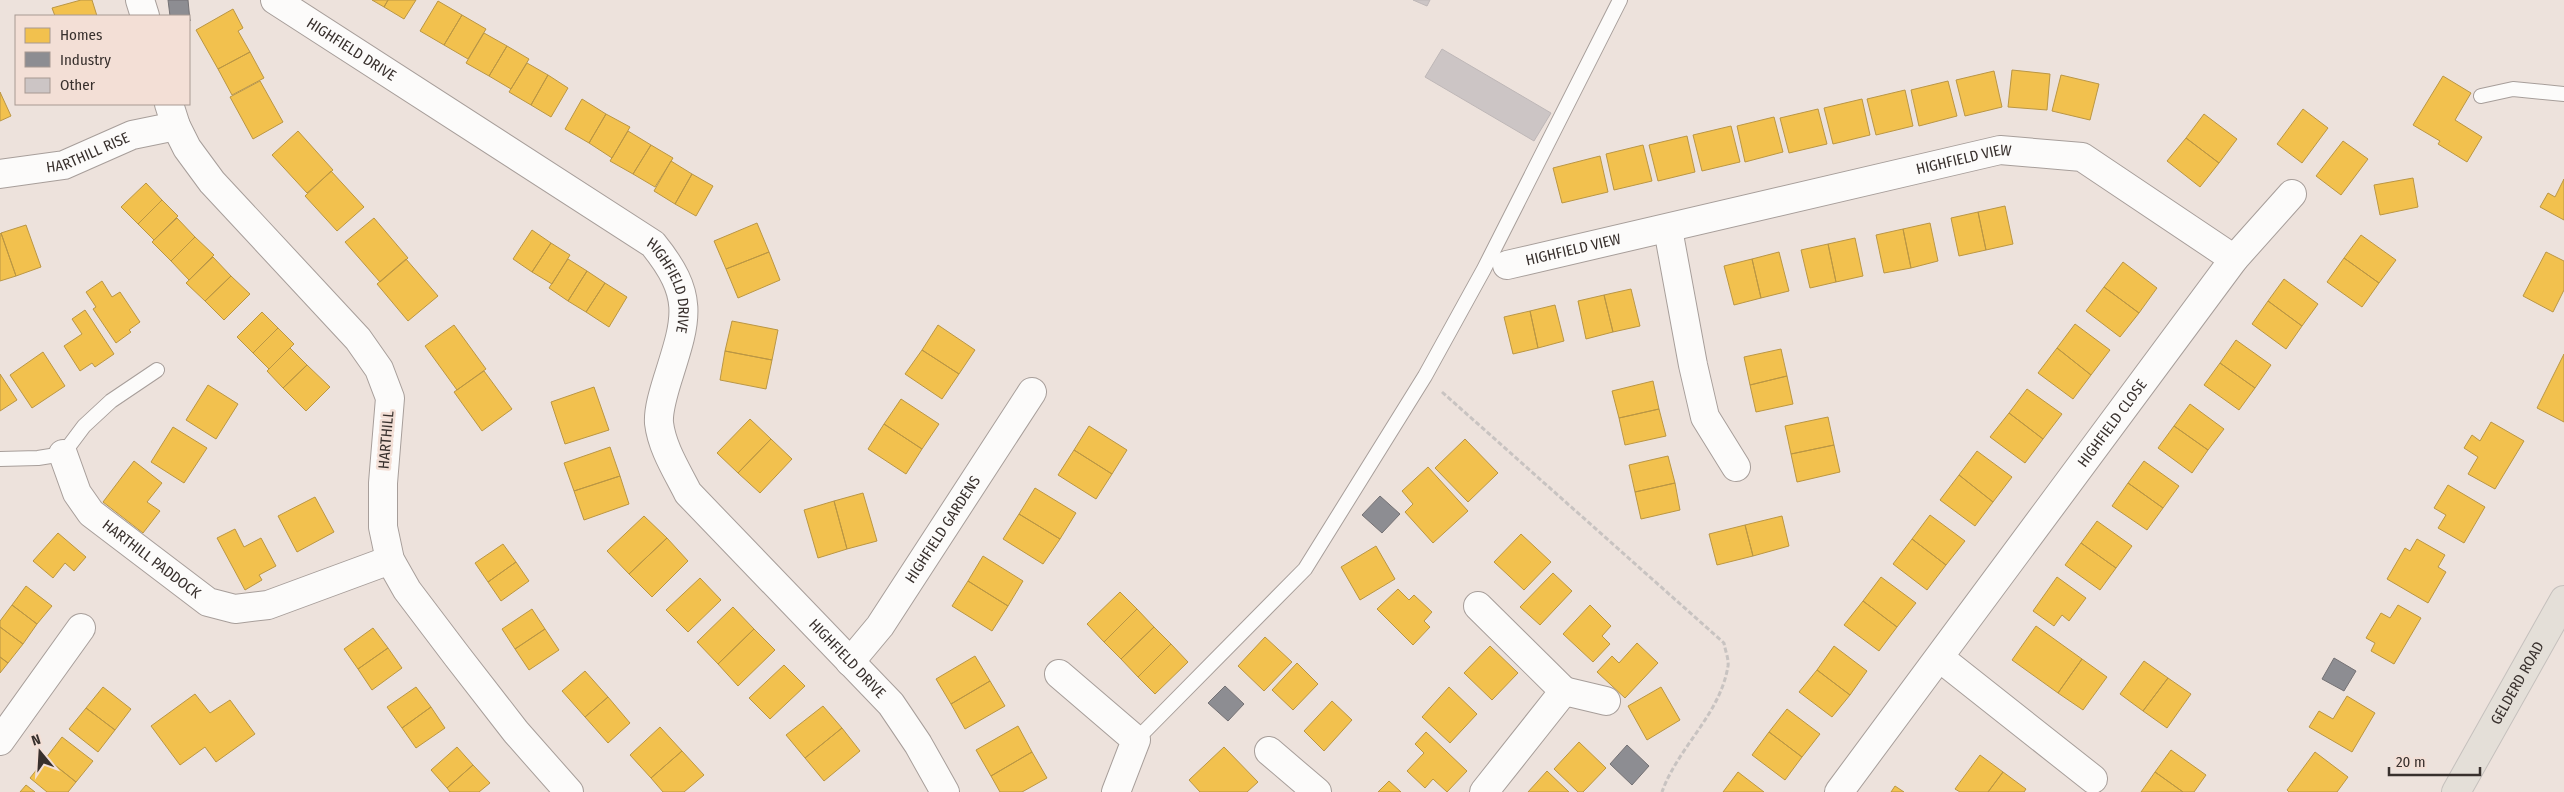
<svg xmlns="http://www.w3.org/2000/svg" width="2564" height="792" font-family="'Fira Sans Condensed',sans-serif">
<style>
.homes{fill:#f2c14e;stroke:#ba9644}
.industry{fill:#8d8d92;stroke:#747174}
.building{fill:#ccc5c5;stroke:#beb7b7}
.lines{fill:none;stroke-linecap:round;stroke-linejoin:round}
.lane-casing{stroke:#a79e9a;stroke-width:16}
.street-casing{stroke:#a79e9a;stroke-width:30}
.primary-casing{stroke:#c5c0bd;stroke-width:30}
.path{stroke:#c8c3c1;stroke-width:3;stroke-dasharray:5 2.5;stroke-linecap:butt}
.lane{stroke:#fcfbfa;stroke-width:14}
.street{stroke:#fcfbfa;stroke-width:28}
.primary{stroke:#e4dfd8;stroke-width:28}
.labels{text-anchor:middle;stroke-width:5;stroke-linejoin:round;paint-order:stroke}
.street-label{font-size:15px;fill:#38302d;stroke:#f3dfd6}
</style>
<rect width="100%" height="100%" fill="#ede2dc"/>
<!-- homes -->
<path class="homes" d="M81,0h11l5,16h-42l-3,-8z
M372,0h16l-4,7z
M388,0h28l-12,19 -20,-12z
M438,1l24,14 -18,30 -24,-14z
M233,9l10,19 -5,3 12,21 -32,17 -22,-39z
M462,15l24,14 -18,30 -24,-14z
M484,33l23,13 -18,30 -23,-13z
M507,46l22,13 -18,30 -22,-13z
M250,52l14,26 -32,17 -14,-26z
M527,63l21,12 -17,30 -22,-13z
M2012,70l38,4 -3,36 -39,-3z
M1994,71l8,36 -37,9 -9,-36z
M548,75l20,13 -17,29 -20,-12z
M2061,75l38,9 -9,36 -38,-9z
M2443,76l28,17 -16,27 27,17 -15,25 -29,-18 2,-3 -27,-16z
M260,81l23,41 -30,17 -23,-42z
M1948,81l9,35 -38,10 -8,-36z
M1905,90l8,36 -37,9 -9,-36z
M0,92l11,24 -11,5z
M582,99l24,15 -17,29 -24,-14z
M1862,99l8,36 -37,9 -9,-36z
M1818,109l9,35 -38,9 -9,-35z
M2303,109l25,19 -26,35 -25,-19z
M606,114l24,13 -18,31 -23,-15z
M2204,114l33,25 -18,24 -33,-25z
M1774,117l9,35 -38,10 -8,-36z
M1731,126l9,36 -38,9 -9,-36z
M298,131l35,39 -26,23 -35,-38z
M628,131l23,14 -18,29 -23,-13z
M1687,136l8,36 -37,9 -9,-36z
M2186,138l33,25 -19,24 -33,-26z
M2343,141l25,18 -27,36 -25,-19z
M651,145l22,13 -18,29 -22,-13z
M1643,145l9,36 -38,9 -8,-36z
M1600,156l8,36 -46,11 -9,-35z
M671,161l21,13 -17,30 -21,-13z
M331,171l33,36 -27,24 -32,-35z
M692,174l21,12 -17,30 -21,-12z
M2413,178l5,29 -38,8 -6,-30z
M2564,179v41l-24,-13 8,-14 7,4z
M146,183l16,17 -24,24 -17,-17z
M162,200l16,16 -24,24 -16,-16z
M2005,206l8,38 -27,6 -8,-38z
M1978,212l8,38 -27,6 -8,-38z
M177,218l18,19 -24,24 -19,-19z
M374,218l34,40 -28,24 -35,-40z
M757,223l12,29 -43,17 -12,-28z
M1930,223l8,38 -27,7 -8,-39z
M26,225l15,42 -25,9 -15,-43z
M1903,229l8,39 -27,5 -8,-38z
M532,230l19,13 -19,29 -19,-13z
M1,233l15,43 -16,5v-47z
M2361,235l35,25 -17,23 -35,-25z
M195,237l19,18 -25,25 -18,-19z
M1855,238l8,38 -27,6 -8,-38z
M551,243l19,12 -18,29 -20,-12z
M1828,244l8,38 -26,6 -9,-38z
M769,252l11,28 -42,18 -12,-29z
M1779,252l10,39 -28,7 -9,-39z
M2546,252l18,9v29l-11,22 -30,-16z
M213,257l18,19 -26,25 -19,-18z
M2344,258l35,25 -17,24 -35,-25z
M406,259l32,37 -30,25 -31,-37z
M568,259l19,12 -19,30 -19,-13z
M1752,259l9,39 -27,7 -10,-39z
M2123,262l34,26 -18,25 -35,-26z
M587,271l18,12 -19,29 -18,-11z
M231,276l19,18 -26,26 -19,-19z
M2284,279l34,25 -16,22 -34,-25z
M102,281l10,16 8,-5 20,30 -11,8 2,2 -15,11 -23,-34 3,-2 -10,-15z
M605,283l22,14 -18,30 -23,-15z
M2104,287l35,26 -19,24 -34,-26z
M1631,289l9,37 -27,6 -9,-37z
M1604,295l9,37 -27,7 -8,-38z
M2268,301l34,25 -16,23 -34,-25z
M1555,305l9,36 -26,7 -8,-37z
M85,310l29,44 -19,13 -3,-4 -12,8 -16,-25 18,-12 -10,-15z
M1530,311l8,37 -25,6 -9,-37z
M262,312l16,16 -25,25 -16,-16z
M732,321l46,9 -6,30 -47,-9z
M2075,324l35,26 -19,25 -34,-27z
M454,325l32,44 -29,21 -32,-44z
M938,325l37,25 -16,24 -37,-24z
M278,328l16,16 -25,25 -16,-16z
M2236,340l35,25 -16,23 -35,-25z
M290,348l17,17 -24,23 -16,-17z
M2057,348l34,27 -18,24 -35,-26z
M1781,349l6,27 -37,9 -6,-28z
M922,350l37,24 -17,25 -37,-25z
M725,351l47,9 -6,29 -46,-9z
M43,352l22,34 -33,22 -22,-33z
M2564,354v68l-27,-14z
M2220,363l35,25 -16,22 -35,-25z
M307,365l23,22 -24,24 -23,-23z
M484,371l28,38 -30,22 -28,-39z
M0,374l17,26 -17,11z
M1787,376l6,28 -37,8 -6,-27z
M1653,381l6,28 -40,9 -7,-27z
M208,385l30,19 -22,35 -30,-19z
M594,387l15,43 -44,14 -14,-42z
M2027,389l35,25 -19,25 -34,-26z
M901,399l38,25 -17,25 -38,-25z
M2190,404l34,25 -16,21 -34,-24z
M1659,409l7,27 -41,9 -6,-27z
M2009,413l34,26 -18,24 -35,-26z
M1828,417l6,28 -43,9 -6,-28z
M750,419l21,20 -33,34 -21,-20z
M2491,422l33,19 -29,48 -27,-15 10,-17 -14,-9 8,-13 8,6z
M884,424l38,25 -16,25 -38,-25z
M1089,426l38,24 -15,24 -38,-24z
M2174,426l34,24 -16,23 -34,-25z
M173,427l34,21 -23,35 -33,-21z
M771,439l21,20 -32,34 -22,-20z
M1465,439l33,34 -30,29 -33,-34z
M1834,445l6,27 -43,10 -6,-28z
M610,447l10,29 -46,15 -10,-28z
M1074,450l38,24 -16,25 -38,-24z
M1977,451l35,26 -19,25 -34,-27z
M1668,456l7,27 -40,9 -6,-27z
M134,461l28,22 -15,19 13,9 -17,22 -40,-31z
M2144,461l35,25 -16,22 -35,-25z
M1428,467l40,44 -35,32 -28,-31 8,-8 -11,-13z
M1959,475l34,27 -18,24 -35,-26z
M620,476l9,28 -45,16 -10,-29z
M1675,483l5,27 -39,9 -6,-27z
M2128,483l35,25 -16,22 -35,-24z
M2448,485l37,22 -21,36 -26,-15 8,-13 -12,-7z
M1035,488l41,25 -16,26 -41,-25z
M863,493l14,48 -30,8 -13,-48z
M315,497l19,35 -37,20 -19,-36z
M834,501l13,48 -29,9 -14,-48z
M1019,514l41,25 -17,25 -40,-25z
M1930,515l35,26 -19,24 -34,-26z
M644,516l23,22 -38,36 -22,-23z
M1782,516l7,30 -36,10 -8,-31z
M2097,521l35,25 -16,22 -35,-25z
M1745,525l8,31 -36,9 -8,-31z
M235,529l9,18 17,-9 15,28 -17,9 3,5 -17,10 -28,-52z
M58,533l28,24 -12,14 -9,-8 -12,15 -20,-17z
M1521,534l30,28 -27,28 -30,-28z
M667,538l21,23 -36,36 -23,-23z
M1912,539l34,26 -19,25 -34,-26z
M2417,539l28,16 -7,12 8,5 -18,31 -41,-24 18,-31 5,3z
M2081,543l35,25 -16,22 -35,-25z
M503,544l13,18 -28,20 -13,-19z
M1376,546l19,33 -35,21 -19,-33z
M983,556l40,25 -15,25 -40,-25z
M516,562l13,19 -28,20 -13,-19z
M1553,573l19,18 -32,34 -20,-18z
M1881,577l35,26 -19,24 -34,-26z
M2057,577l29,21 -17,23 -7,-6 -8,11 -21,-15z
M700,578l21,22 -33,32 -22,-22z
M968,581l40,25 -16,25 -40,-25z
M26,586l26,20 -15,18 -25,-19z
M1398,589l11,11 5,-5 18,17 -8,9 6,6 -17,18 -36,-36z
M1120,592l17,17 -33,33 -17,-18z
M1863,601l34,26 -18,24 -35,-26z
M12,605l25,19 -14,20 -23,-17v-6z
M1590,605l21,21 -9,10 8,8 -17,18 -30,-28z
M2398,605l23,13 -27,46 -23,-13 4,-8 -9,-5 15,-25 9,5z
M733,607l21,22 -36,35 -21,-22z
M532,609l13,20 -30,20 -13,-20z
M1137,609l17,18 -33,32 -17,-17z
M2036,626l46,33 -24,34 -46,-33z
M0,627l23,17 -15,19 -8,-6z
M1154,627l17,17 -33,33 -17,-18z
M373,628l15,20 -30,21 -14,-20z
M545,629l14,21 -30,20 -14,-21z
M754,629l21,21 -37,36 -20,-22z
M1265,637l27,25 -28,29 -26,-25z
M1637,643l21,20 -33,35 -28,-26 15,-16 7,7z
M1171,644l17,18 -33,32 -17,-17z
M1490,646l28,27 -26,27 -28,-27z
M1834,646l33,25 -17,24 -33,-25z
M388,648l14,20 -30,22 -14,-21z
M975,656l15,25 -39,23 -15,-25z
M0,657l8,6 -8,10z
M2082,659l25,18 -24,33 -25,-17z
M2144,661l24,17 -25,33 -23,-17z
M1297,663l21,21 -25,26 -21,-20z
M784,665l21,21 -35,33 -21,-21z
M1817,670l33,25 -18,22 -33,-25z
M585,671l23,26 -23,20 -23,-26z
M2168,678l23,16 -24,34 -24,-17z
M990,681l15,25 -40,23 -14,-25z
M103,687l28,22 -16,21 -29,-22z
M416,687l15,20 -29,21 -15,-21z
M1449,687l28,27 -27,29 -28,-26z
M1661,687l19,33 -33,20 -19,-34z
M195,694l15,19 20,-13 25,34 -39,28 -11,-15 -25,18 -29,-39z
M2347,696l28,17 -23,39 -43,-25 10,-16 14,8z
M608,697l22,26 -22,20 -23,-26z
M1332,701l20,19 -28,31 -20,-20z
M823,706l19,22 -37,30 -19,-23z
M431,707l14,21 -29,20 -14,-20z
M86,708l29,22 -17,22 -29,-23z
M1787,709l33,25 -18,23 -33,-25z
M1018,726l14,26 -41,24 -15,-26z
M660,727l22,24 -31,27 -21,-23z
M842,728l18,23 -36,30 -19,-23z
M1426,732l41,39 -20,21 -14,-13 -8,9 -18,-17 17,-18 -9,-9z
M1769,732l33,25 -17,23 -33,-25z
M62,737l31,24 -17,21 -30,-24z
M1579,742l27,26 -23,24h-5l-24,-23z
M457,747l16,18 -26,23 -16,-18z
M1224,747l34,35 -11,10h-47l-11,-12z
M2171,750l35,25 -12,17h-11l-28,-20z
M682,751l22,24 -20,17h-21l-12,-14z
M1032,752l15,26 -25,14h-22l-9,-16z
M2315,752l33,25 -11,15h-48l-2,-2z
M1980,755l23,17 -15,20h-28l-5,-3z
M46,758l30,24 -8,10h-21l-17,-14z
M473,765l17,18 -11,9h-29l-3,-4z
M1547,771l22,21h-41z
M1738,772l26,20h-41z
M2003,772l23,17 -2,3h-36z
M2155,772l28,20h-42z
M1389,781l12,11h-23z
M26,785l9,7h-15z
M1895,786l9,6h-13z"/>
<!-- industry -->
<path class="industry" d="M168,0h20l2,21 -1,-5h-19z
M1380,496l20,18 -18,19 -20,-18z
M2334,658l22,13 -12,20 -22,-12z
M1225,686l19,18 -16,17 -20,-18z
M1627,745l22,21 -17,19 -22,-21z"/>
<!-- building -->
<path class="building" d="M1413,0h17l-3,6z
M1442,49l109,64 -17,28 -109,-64z"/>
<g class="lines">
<!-- lane casing -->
<g class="lane-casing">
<path id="lane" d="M2481,96l32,-7 51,5
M0,459l38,-1 25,-4 21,-28 27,-25 46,-31
M1136,740l169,-171 120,-193 59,-107 136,-269"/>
</g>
<!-- street casing -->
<g class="street-casing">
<g id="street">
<path d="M140,0l5,16"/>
<path id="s1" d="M275,0l378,244c42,52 34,74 15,134 -4,13 -10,32 -9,45 3,25 18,48 29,70l203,211 27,40 27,48"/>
<path d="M169,104l7,22 11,22 25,34 146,157 21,30 11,29 -7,85v44l7,33 17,30 50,66 59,76 53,60"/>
<path id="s2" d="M0,174l64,-9 68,-30 44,-9"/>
<path d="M1668,229l25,136 12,52 31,50"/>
<path id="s3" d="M1507,265l493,-115 82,7 152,102"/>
<path id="s4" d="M63,454l14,39 14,20 117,89 27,7 33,-4 122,-45"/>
<path d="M1478,606l86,85 -80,101"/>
<path d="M1940,658l153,121"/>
<path id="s5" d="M850,662l30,-36 152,-234"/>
<path d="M1059,674l77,66 -20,52"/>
<path d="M1564,691l42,10"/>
<path d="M0,741l81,-113"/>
<path d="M1269,751l48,41"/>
<path id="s6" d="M1839,792l395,-533 58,-65"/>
</g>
</g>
<!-- primary casing -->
<g class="primary-casing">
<g id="primary">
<path id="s7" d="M2456,792l108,-192"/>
</g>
</g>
<!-- path -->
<path class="path" d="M1442,392l282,251c1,7 5,16 4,23 -8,49 -50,81 -66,126"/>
<!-- lane -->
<use href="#lane" class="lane"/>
<!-- street -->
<use href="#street" class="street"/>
<!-- primary -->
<use href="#primary" class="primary"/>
</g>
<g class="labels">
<!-- street labels -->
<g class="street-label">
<text dy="5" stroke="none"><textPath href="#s1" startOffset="91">HIGHFIELD DRIVE</textPath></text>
<text dy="5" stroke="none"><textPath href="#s2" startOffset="91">HARTHILL RISE</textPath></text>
<text dy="5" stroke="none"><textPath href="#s3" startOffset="469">HIGHFIELD VIEW</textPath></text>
<text dy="5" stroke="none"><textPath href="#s3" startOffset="68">HIGHFIELD VIEW</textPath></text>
<text dy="5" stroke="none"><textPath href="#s1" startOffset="496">HIGHFIELD DRIVE</textPath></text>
<text dy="5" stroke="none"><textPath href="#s6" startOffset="459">HIGHFIELD CLOSE</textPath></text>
<text transform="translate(386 440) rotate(-85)" y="5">HARTHILL</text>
<text dy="5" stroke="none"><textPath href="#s5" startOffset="162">HIGHFIELD GARDENS</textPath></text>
<text dy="5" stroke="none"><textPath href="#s4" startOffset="142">HARTHILL PADDOCK</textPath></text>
<text dy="5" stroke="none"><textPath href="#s1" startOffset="946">HIGHFIELD DRIVE</textPath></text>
<text dy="5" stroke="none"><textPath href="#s7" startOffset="125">GELDERD ROAD</textPath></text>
</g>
</g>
<!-- legend -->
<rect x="15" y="15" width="175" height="90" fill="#f3dfd6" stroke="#a89992"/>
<rect x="25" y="28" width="25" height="15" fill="#f2c14e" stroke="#a89992"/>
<text x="60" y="40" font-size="15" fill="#38302d">Homes</text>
<rect x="25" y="52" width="25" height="15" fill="#8d8d92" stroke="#a89992"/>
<text x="60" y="65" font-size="15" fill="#38302d">Industry</text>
<rect x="25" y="78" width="25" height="15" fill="#ccc5c5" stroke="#a89992"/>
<text x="60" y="90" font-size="15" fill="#38302d">Other</text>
<!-- north arrow -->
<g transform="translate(40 752) rotate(342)" stroke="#f3dfd6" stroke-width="4" paint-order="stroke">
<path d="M0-4L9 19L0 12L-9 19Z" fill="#38302d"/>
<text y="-8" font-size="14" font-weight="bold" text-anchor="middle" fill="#38302d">N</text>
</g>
<!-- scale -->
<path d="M2389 767v8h91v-8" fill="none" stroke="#38302d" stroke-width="2.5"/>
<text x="2396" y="767" font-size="15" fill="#38302d" stroke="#f3dfd6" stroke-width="4" paint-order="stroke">20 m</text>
</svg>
